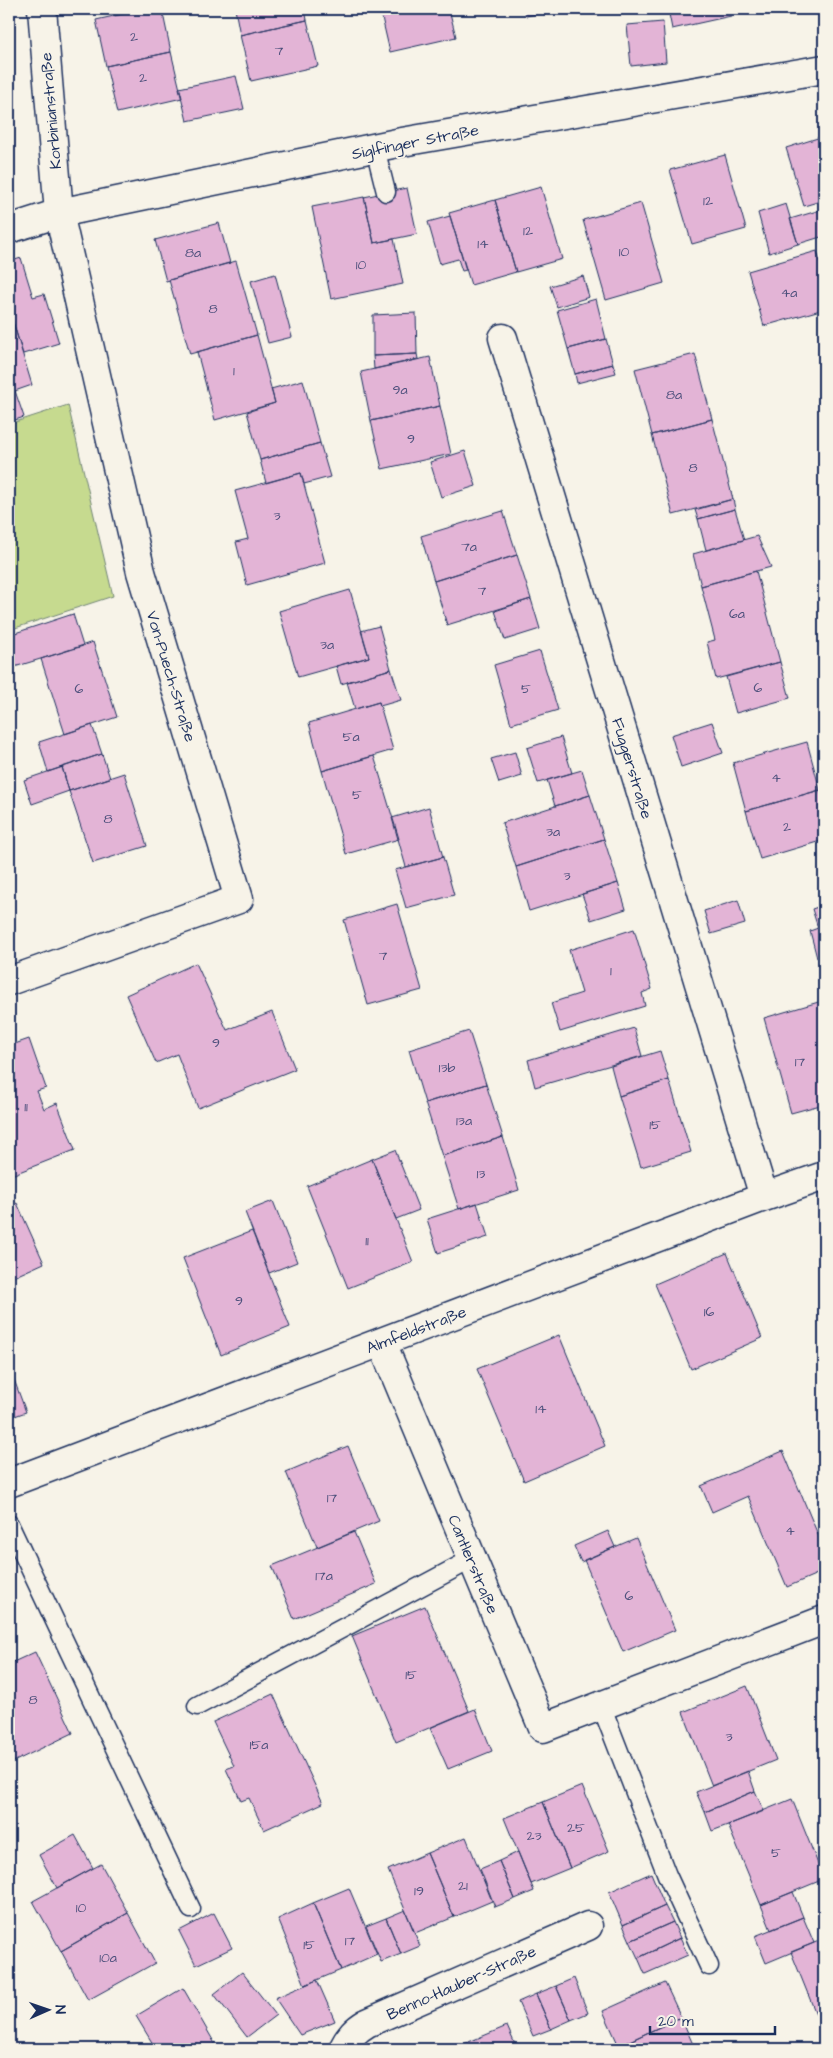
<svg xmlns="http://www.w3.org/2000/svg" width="833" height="2058" font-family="'Architects Daughter',sans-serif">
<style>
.green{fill:#c6da8f;stroke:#708476}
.building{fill:#e3b4d6;stroke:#1b2f5e}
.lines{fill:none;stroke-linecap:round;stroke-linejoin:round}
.lane-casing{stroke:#1b2f5e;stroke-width:21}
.street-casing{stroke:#1b2f5e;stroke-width:31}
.lane{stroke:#f7f3e8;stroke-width:18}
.street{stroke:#f7f3e8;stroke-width:28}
.labels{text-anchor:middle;stroke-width:4;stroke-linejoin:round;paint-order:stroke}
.number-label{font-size:14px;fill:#4d507c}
.street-label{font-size:16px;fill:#1b2f5e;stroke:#f7f3e8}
</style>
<rect width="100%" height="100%" fill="#f7f3e8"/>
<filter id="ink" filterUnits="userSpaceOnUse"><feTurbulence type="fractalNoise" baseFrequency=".02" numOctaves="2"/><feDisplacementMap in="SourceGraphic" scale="10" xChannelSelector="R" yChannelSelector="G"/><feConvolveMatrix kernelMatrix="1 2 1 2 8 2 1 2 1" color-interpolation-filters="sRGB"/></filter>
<g filter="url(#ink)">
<!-- green -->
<path class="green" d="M68,405l45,191 -104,34v-206z"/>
<!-- building -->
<path class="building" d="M145,9h17l9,43 -65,14 -10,-46z
M235,9h70l2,11 -67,15z
M380,9h69l7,28 -66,15z
M524,9h37l-35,7z
M668,9h62l1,7 -59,13z
M307,20l11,46 -67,15 -11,-46z
M663,22l3,40 -35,4 -4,-41z
M171,52l11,46 -65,15 -11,-47z
M236,76l8,33 -57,12 -8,-33z
M824,136v64l-20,6 -18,-58z
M725,155l21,74 -54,15 -22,-74z
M541,187l21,72 -46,13 -21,-72z
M407,188l10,46 -43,9 -10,-46z
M364,197l10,46 20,-4 9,45 -72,15 -19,-92z
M495,200l21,72 -45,13 -22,-72z
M641,203l23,80 -58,17 -23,-80z
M786,204l12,40 -29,9 -11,-40z
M824,209v27l-26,8 -8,-25z
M450,216l16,54 -4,1 -4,-12 -18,5 -12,-42z
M219,223l11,40 -64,18 -11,-41z
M817,251l7,25v33l-60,17 -16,-55z
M21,258l12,39 11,-3 15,49 -36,11 -14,-45v-47z
M236,261l21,74 -67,19 -21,-74z
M275,274l17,63 -24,6 -17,-62z
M583,276l6,21 -32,10 -7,-21z
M596,299l10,40 -38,10 -11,-39z
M9,309l23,76 -23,8z
M416,313l1,41 -44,2v-41z
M257,335l18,68 -60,17 -18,-68z
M606,339l7,25 -38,10 -7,-25z
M417,354l1,5 -44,10 -1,-13z
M695,354l17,65 -60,16 -17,-66z
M430,357l10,49 -69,15 -10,-49z
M613,364l3,9 -39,10 -2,-9z
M303,380l17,63 -60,17 -13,-48 28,-9 -4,-14z
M15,391l9,26 -15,5v-29z
M440,406l11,48 -69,15 -11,-48z
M712,419l21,80 -60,16 -21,-80z
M320,443l10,34 -26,7 -3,-11 -35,10 -6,-23z
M465,451l11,35 -35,11 -11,-35z
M301,473l24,90 -78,22 -11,-43 12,-3 -13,-48z
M733,499l2,10 -37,10 -3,-9z
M735,509l9,31 -38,10 -8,-31z
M503,511l14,44 -83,26 -13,-45z
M757,536l14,31 -70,19 -8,-32z
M517,555l14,44 -84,26 -13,-44z
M756,571l24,91 -64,17 -9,-37 8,-2 -14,-54z
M350,590l19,67 -71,20 -19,-66z
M531,599l9,30 -35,11 -10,-29z
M73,614l10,32 -72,22 -2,-7v-26z
M379,626l12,43 -50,15 -5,-18 33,-9 -8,-26z
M93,642l24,75 -52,17 -24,-75z
M540,651l18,59 -47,14 -17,-59z
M780,662l10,36 -54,15 -10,-36z
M391,669l10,31 -21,6 -1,-4 -24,7 -8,-27z
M379,702l14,48 -71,21 -13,-48z
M712,722l11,31 -42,14 -10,-32z
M92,725l10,29 -54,18 -9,-30z
M561,737l11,36 -34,10 -11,-35z
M807,742l13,48 -74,21 -13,-48z
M515,752l7,24 -23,7 -8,-24z
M102,754l8,24 -41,13 -7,-24z
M374,756l25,83 -53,15 -24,-83z
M62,767l7,24 -37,13 -8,-24z
M582,770l8,25 -35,11 -8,-26z
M124,773l23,73 -54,17 -24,-72z
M820,790l4,14v36l-64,19 -14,-48z
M590,795l14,44 -88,28 -14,-44z
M429,807l14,50 -37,10 -14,-49z
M604,839l14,44 -89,28 -13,-44z
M443,857l11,38 -48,13 -11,-38z
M618,883l8,26 -35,11 -9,-26z
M738,900l7,24 -34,10 -7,-23z
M397,904l25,86 -54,15 -24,-85z
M824,905v51l-7,2 -7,-27 8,-3 -6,-19z
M634,929l18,60 -10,4 3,13 -85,26 -9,-29 31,-10 -13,-43z
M196,963l31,67 45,-18 23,57 -97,39 -21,-54 -21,9 -30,-68z
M822,1001l2,9v94l-33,9 -27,-95z
M634,1028l8,28 -107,31 -7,-27z
M469,1031l17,53 -61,19 -16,-53z
M29,1039l17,49 -9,3 7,18 13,-6 18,47 -66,26v-130z
M660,1051l9,29 -50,16 -8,-30z
M669,1080l22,72 -50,15 -22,-71z
M486,1084l17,53 -61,19 -17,-53z
M503,1137l16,53 -60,19 -17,-53z
M395,1150l24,60 -23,9 -24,-60z
M372,1159l41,103 -65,26 -41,-102z
M273,1201l24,61 -28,11 -24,-61z
M17,1203l27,60 -35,16v-72z
M477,1203l11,34 -50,16 -11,-34z
M252,1231l38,96 -69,28 -38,-97z
M727,1253l35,85 -71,31 -36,-85z
M559,1335l46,111 -81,35 -47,-112z
M9,1366l17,46 -17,6z
M348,1446l31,75 -62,26 -31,-75z
M783,1451l41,98v22l-37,16 -39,-91 -36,16 -11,-26z
M608,1531l7,16 -34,15 -7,-16z
M354,1532l22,52 -82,35 -22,-53z
M636,1538l39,92 -52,22 -39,-92z
M425,1606l44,105 -73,31 -44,-106z
M35,1652l38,81 -64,31v-100z
M747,1686l29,74 -64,26 -29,-74z
M273,1694l50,109 -59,27 -15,-32 -8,3 -15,-32 8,-3 -21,-44z
M475,1709l17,42 -44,18 -18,-41z
M748,1771l7,20 -50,21 -9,-20z
M582,1786l27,65 -39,17 -27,-66z
M755,1791l9,20 -52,20 -7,-19z
M792,1799l32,80 -63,26 -33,-80z
M543,1802l27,66 -39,16 -27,-66z
M75,1835l18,33 -36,20 -18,-33z
M466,1837l26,64 -38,16 -27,-64z
M518,1852l16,39 -19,8 -16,-38z
M427,1853l27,64 -39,16 -27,-63z
M499,1861l16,38 -20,8 -15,-38z
M101,1864l27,49 -67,38 -28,-50z
M651,1873l14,33 -42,19 -14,-33z
M349,1888l28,66 -36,16 -28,-67z
M793,1892l10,25 -32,13 -10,-25z
M313,1903l28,67 -36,15 -27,-66z
M665,1906l8,16 -43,19 -7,-16z
M405,1910l15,36 -19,8 -15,-36z
M128,1913l27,50 -67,37 -27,-49z
M214,1913l18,35 -36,17 -17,-34z
M803,1917l11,26 -48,20 -11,-27z
M386,1918l15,36 -20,8 -15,-36z
M673,1922l7,16 -42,20 -8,-17z
M680,1938l8,17 -43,19 -7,-16z
M824,1939v77l-6,3 -27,-67z
M242,1972l34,43 -29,22 -33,-43z
M574,1978l14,35 -17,7 -15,-34z
M317,1980l18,41 -35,14 -25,-37z
M665,1983l16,34 -62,29 -16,-35z
M556,1986l15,34 -20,9 -15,-35z
M183,1988l35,61h-62l-20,-33z
M536,1994l15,35 -18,7 -15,-34z
M681,2017l14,32h-75l-1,-3z
M507,2026l10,23h-65z"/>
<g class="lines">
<!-- lane casing -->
<g class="lane-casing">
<path id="lane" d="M375,148l11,44
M9,1524l182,385
M601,1705l66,170 42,91
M197,1706l275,-147"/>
</g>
<!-- street casing -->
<g class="street-casing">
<path id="street" d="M9,229l50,-16 343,-71 422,-73
M503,338l261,859
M9,981l230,-82 -98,-327 -82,-359 -17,-204
M382,1343l161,385 281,-108
M9,1483l755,-286 60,-21
M343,2049c6,-12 12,-19 24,-26l221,-97"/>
</g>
<!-- lane -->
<use href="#lane" class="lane"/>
<!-- street -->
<use href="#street" class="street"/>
</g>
</g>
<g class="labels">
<!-- number labels -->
<g class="number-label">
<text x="134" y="41">2</text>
<text x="279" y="55">7</text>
<text x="143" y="82">2</text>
<text x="708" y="205">12</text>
<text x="528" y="235">12</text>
<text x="483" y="248">14</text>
<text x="624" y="256">10</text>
<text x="193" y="257">8a</text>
<text x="361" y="269">10</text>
<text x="789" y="297">4a</text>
<text x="213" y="313">8</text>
<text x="234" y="375">1</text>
<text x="400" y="394">9a</text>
<text x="674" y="399">8a</text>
<text x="411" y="443">9</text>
<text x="693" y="472">8</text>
<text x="277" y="520">3</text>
<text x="469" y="551">7a</text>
<text x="482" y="595">7</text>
<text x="737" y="618">6a</text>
<text x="327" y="649">3a</text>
<text x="758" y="692">6</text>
<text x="79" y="693">6</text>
<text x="526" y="693">5</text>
<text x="351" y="741">5a</text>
<text x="776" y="782">4</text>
<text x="357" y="799">5</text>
<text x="108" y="823">8</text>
<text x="787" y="831">2</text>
<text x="553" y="836">3a</text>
<text x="567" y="880">3</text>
<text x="383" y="960">7</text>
<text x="611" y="975">1</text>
<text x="216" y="1047">9</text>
<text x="800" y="1066">17</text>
<text x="447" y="1072">13b</text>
<text x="26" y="1111">11</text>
<text x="464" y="1125">13a</text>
<text x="655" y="1129">15</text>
<text x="481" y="1178">13</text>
<text x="367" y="1245">11</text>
<text x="239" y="1305">9</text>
<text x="709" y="1316">16</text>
<text x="541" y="1413">14</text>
<text x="332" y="1502">17</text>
<text x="790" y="1535">4</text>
<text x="324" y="1580">17a</text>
<text x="629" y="1600">6</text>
<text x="411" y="1679">15</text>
<text x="33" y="1704">8</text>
<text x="729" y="1741">3</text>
<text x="259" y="1749">15a</text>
<text x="576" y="1832">25</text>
<text x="534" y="1840">23</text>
<text x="776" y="1857">5</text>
<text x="463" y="1890">21</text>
<text x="419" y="1895">19</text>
<text x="81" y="1912">10</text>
<text x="350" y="1945">17</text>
<text x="309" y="1949">15</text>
<text x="108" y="1962">10a</text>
</g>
<!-- street labels -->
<g class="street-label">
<text transform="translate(50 111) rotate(-95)" y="6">Korbinianstraße</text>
<text transform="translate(415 141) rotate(-11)" y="6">Siglfinger Straße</text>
<text transform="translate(172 676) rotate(73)" y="6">Von-Puech-Straße</text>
<text transform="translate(633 768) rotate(73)" y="6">Fuggerstraße</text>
<text transform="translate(416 1329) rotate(-21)" y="6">Almfeldstraße</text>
<text transform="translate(474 1564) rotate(67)" y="6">Cantlerstraße</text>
<text transform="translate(461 1982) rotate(-24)" y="6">Benno-Hauber-Straße</text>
</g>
</g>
<!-- margin -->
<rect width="833" height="2058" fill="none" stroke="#f7f3e8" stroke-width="30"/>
<rect x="15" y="15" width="803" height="2028" fill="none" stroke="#1b2f5e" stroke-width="2" filter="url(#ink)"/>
<!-- north arrow -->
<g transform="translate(48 2010) rotate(88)" stroke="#f7f3e8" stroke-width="4" paint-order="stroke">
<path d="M0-4L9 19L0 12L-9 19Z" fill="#1b2f5e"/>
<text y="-8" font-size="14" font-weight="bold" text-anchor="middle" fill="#1b2f5e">N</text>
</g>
<!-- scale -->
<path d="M650 2026v8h125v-8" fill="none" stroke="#1b2f5e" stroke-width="2.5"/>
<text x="658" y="2026" font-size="15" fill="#1b2f5e" stroke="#f7f3e8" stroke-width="4" paint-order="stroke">20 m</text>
</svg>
